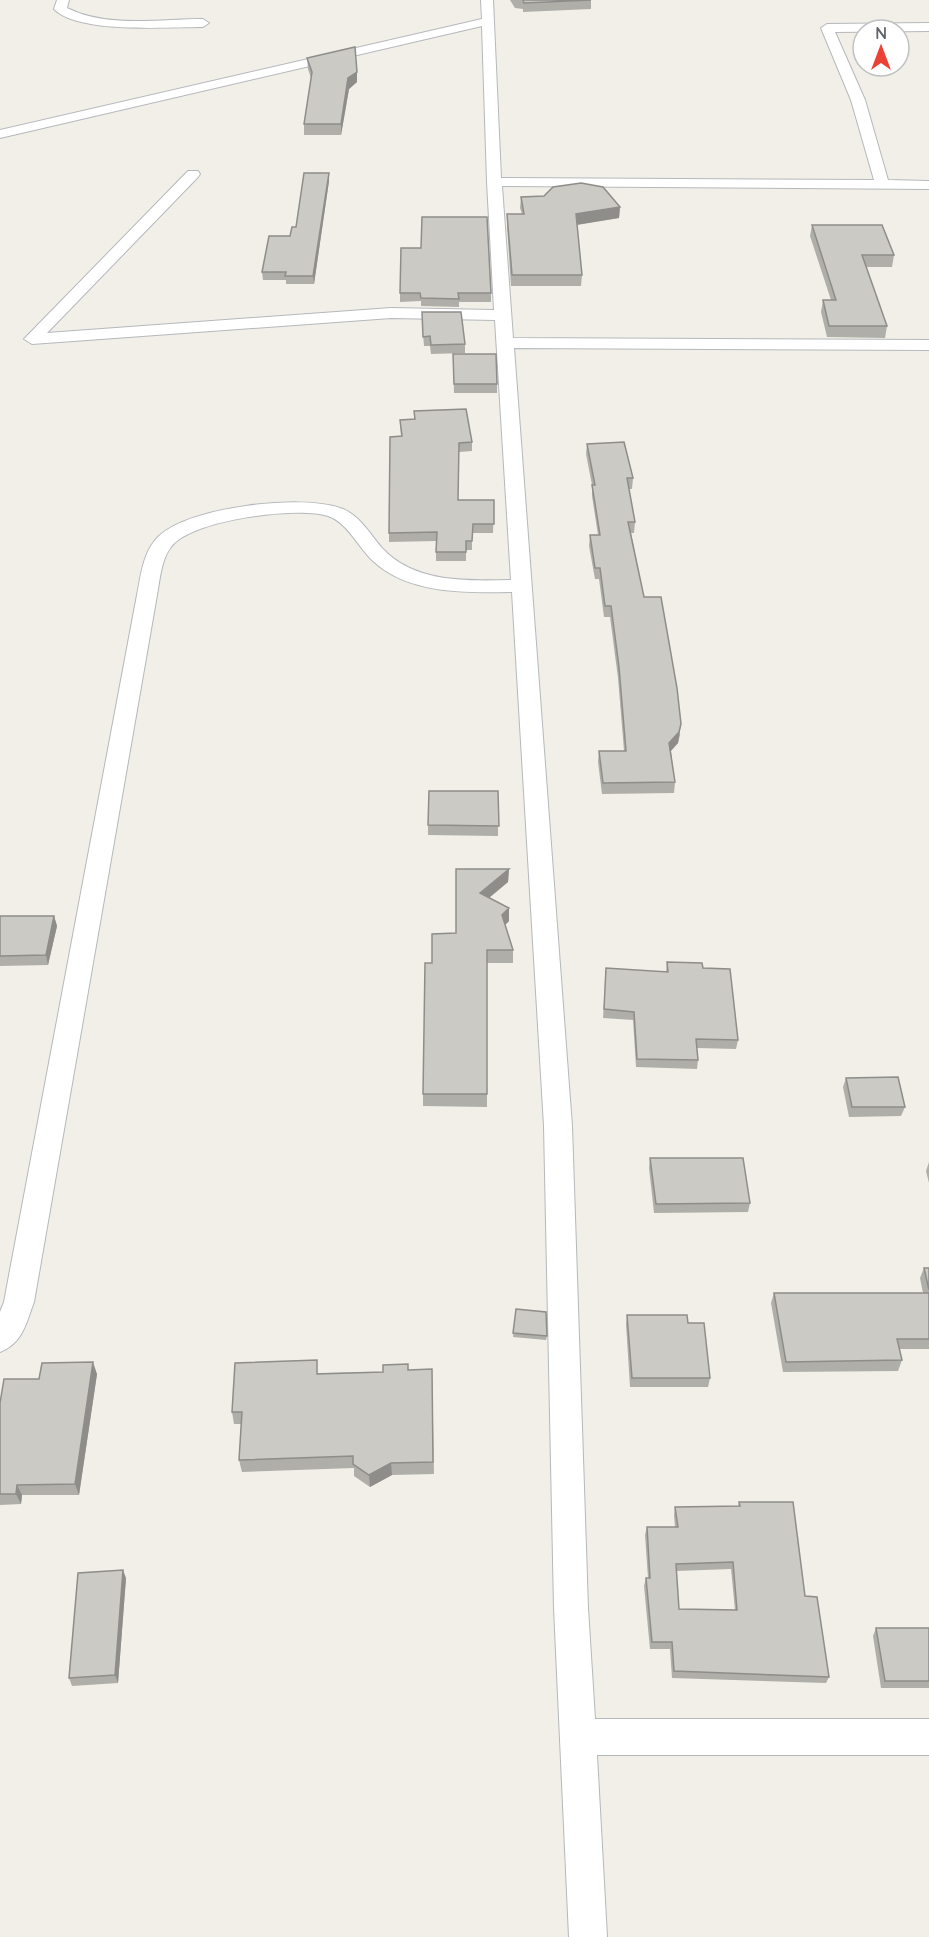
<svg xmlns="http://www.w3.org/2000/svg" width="929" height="1937" font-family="Quicksand,sans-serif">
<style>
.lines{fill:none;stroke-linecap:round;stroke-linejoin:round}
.street-casing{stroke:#b5b8bc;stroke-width:2}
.street{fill:#fff;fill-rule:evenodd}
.wall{fill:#afaea9;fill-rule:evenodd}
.shaded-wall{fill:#8f8d8a}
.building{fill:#cccac5;stroke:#8f8d8a;stroke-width:1.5;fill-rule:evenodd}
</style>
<rect width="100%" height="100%" fill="#f1efe8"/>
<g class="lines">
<!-- street casing -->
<g class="street-casing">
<path id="street" d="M57,0h12l-2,8c39,20 93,11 136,11l6,4 -6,4c-34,0 -125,7 -149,-18z
M481,0h12l8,178 373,2 -23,-80 -30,-72 6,-4 102,-1v8l-94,1 30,68 23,80 41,1v8l-427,-3 11,152 416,2v10l-415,-2 58,778 16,482 7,111h334v36h-332l10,182h-38l-15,-329 -10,-482 -32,-534c-46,1 -104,2 -139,-31 -15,-14 -25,-38 -45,-45 -31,-10 -138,4 -157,31 -10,13 -11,32 -14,48l-123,707c-8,21 -11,41 -34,50v-40l4,-10 133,-707c4,-20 6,-44 22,-59 30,-29 142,-42 181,-28 19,6 29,25 42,40 32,35 85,33 129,32l-16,-260 -104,-2 -359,26 -8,-5 164,-168h10l2,3 -2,3 -151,156 344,-25 103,2 -7,-128 -5,-156 -482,112v-8l482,-111z"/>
</g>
<!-- street -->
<use href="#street" class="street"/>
</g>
<!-- wall -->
<path class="wall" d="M510,0h81v9l-68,3v-3l-8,-1z
M307,58l50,24 -8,7 -8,46h-37v-11l7,-46 -3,-9z
M329,181l-15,103h-28v-4h-23l-1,-8 28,-36z
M521,197l99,10 -1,11 -42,7 5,50 -1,11h-70l-4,-60v-12h15l-2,-6z
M812,225l82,30 -2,12h-26l21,59 -2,12 -58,-1 -6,-25 2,-12h8l-21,-64z
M400,293h91v9h-32v5l-38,-1v-5l-21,1z
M422,321l43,23v9l-34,1 -1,-8h-6z
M453,354l44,30v9h-43z
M414,411l58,31v9l-13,1 -1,48h36l-1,33h-21v17h-6v11h-30v-20l-47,1v-9l12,-97 -1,-16 14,-1z
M587,444l46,34 -1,11h-3l6,33 -1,11h-3l13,64 36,138 -2,8 -7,8 4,31 -1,11 -72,1 -4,-32 1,-11h25l-6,-73 -8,-61h-6l-5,-38h-4l-6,-33 1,-11h8l-6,-39v-11l-6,-31z
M498,791v45l-70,-1v-10z
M509,869l-1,13 -19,16 20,10v13l-4,4 8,25v13h-26v144l-64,-1v-12l33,-161z
M0,916h54l3,10 -9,39 -48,1z
M667,962l36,6 35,72 -2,9 -39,-1 1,12 -1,9 -61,-2 -3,-47 -30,-2 3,-50 60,4z
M846,1078l59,29 -4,9 -52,1 -6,-30z
M650,1158l100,45 -2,9 -94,1 -5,-45z
M929,1162v21l-3,-12z
M924,1268h5v81h-30l3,11 -4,11 -115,1 -12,-69 3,-10h149l-3,-15z
M516,1309l31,27 -1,4 -33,-3z
M627,1315l61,8 22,55 -2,9h-78l-4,-63z
M432,1369l2,105 -42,1 -22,12 -16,-11v-8l-112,4 -3,-12 2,-36h-7l-2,-12 87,-39 64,-1 25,-2z
M97,1374l-18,121h-57l-1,9 -21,1v-102l39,-24z
M739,1502l66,94 24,81 -3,6 -154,-5 -2,-29h-20l-6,-63 2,-8h2l-3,-43 2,-8h28l-1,-12 1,-8 63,-1zM731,1569l4,41 -56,-1 -3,-38z
M126,1578l-8,105 -46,3 -3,-8z
M876,1628h53v60h-48l-8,-52z"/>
<!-- shaded-wall -->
<path class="shaded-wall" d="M357,72v10l-8,7 -8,46v-11l7,-46z
M329,173v8l-15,103 -1,-8z
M620,207l-1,11 -44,7 1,-11z
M681,724l-3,19 -10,11 1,-11z
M509,869l-1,13 -29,24 1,-13z
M509,908v13l-7,7v-13z
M54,916l3,10 -9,39 -2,-10z
M93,1362l4,12 -18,121 -4,-11z
M391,1463l1,12 -22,12 -1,-12z
M17,1485l5,10 -1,9 -5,-10z
M123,1570l3,8 -8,105 -3,-8z"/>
<!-- building -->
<path class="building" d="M523,0h68l-67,3z
M355,47l2,25 -9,6 -7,46h-37l8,-52 -5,-14z
M304,173h25l-16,103h-28l1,-4h-24l7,-36h21l2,-9h4z
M581,183l22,4 17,20 -44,7 6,61h-70l-5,-61h17l-3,-17 23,-1 9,-9z
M422,217h65l4,76h-33l1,6 -38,-1 -1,-5h-20l1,-45h20z
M812,225h70l12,30h-32l25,71h-58l-6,-26h13z
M422,312h39l4,32 -34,1 -1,-9 -7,1z
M453,354h43l1,30h-43z
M466,409l6,33 -13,1 -1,57h36v24h-21l-1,17h-6v11h-30l1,-20 -48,1 1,-96 12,-1 -2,-16 15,-1 -1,-8z
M624,442l9,36h-6l8,44h-7l16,75h17l16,91 4,36 -2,8 -10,11 6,39 -72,1 -4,-32h27l-7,-84 -8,-61h-6l-5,-38h-5l-5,-33h10l-8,-50h3l-8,-41z
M429,791h69l1,35 -71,-1z
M456,869h53l-29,24 29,15 -7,7 11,35h-26v144h-64l2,-131h7v-29l24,-1z
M0,916h54l-8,39 -46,1z
M667,962l35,1 1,5 27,1 8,71 -42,-1 2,21 -61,-1 -3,-47 -30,-3 2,-41 62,4z
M898,1077l7,30h-53l-6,-29z
M650,1158h93l7,45 -94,1z
M924,1268h5v22z
M774,1293h155v46h-32l5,21 -116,2z
M516,1309l30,3 1,24 -34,-3z
M627,1315h60l1,8h16l6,55h-78z
M317,1360v14l66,-2v-7l25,-1v6l24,-1 1,93 -42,1 -22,12 -16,-11v-8l-114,4 3,-48h-10l3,-49z
M93,1362l-18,122 -58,1 -1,9h-16v-91l4,-24h35l3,-16z
M739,1502h54l12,94 12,1 12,80 -155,-6 -2,-29h-20l-6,-64h4l-3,-51h31l-3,-20 65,-1zM733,1562l4,48 -58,-1 -3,-45z
M123,1570l-8,105 -46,3 9,-105z
M876,1628h53v53h-44z"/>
<!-- north arrow -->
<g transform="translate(881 48)"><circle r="28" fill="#ffffff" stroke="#bfc1c3" stroke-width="1.5"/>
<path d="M0-4.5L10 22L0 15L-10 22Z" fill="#ea4335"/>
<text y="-9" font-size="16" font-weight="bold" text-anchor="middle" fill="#5f6368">N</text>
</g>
</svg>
